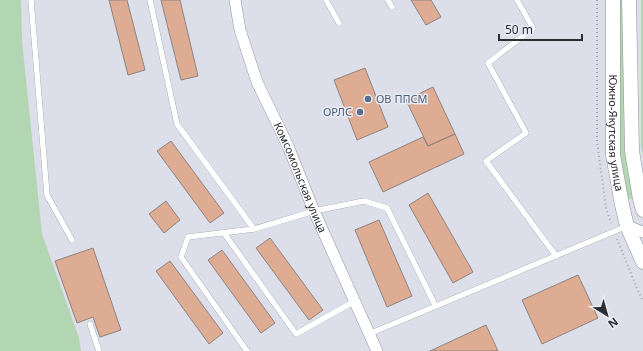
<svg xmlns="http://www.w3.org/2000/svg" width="643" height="351" font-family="'Noto Sans',sans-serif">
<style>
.green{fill:#b2d6b2}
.building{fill:#deac93;stroke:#8f847f}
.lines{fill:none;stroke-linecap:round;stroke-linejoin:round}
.service-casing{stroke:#91939d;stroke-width:6}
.minor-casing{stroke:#91939d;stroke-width:12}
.tertiary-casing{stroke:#91939d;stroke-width:15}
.path{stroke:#a0a1aa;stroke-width:2;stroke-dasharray:1 3;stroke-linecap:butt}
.service{stroke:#fff;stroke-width:5.5}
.minor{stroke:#fff;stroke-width:11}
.tertiary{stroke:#fff;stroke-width:14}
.service-dot{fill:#5c6f8a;stroke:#e9ebf6;stroke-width:1.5}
.labels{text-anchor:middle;stroke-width:3;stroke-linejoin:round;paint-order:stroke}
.service-label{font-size:11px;fill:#4e5e75;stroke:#e9ebf6;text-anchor:start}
.street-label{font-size:11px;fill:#2c2d31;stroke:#e9ebf6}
</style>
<rect width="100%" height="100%" fill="#dcdee9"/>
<!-- green -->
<path class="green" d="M0,0h21l1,41 20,193 37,104 2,13h-81z
M618,0h6l1,152 8,46 -6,1 -7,-47z
M641,0h2v157l-2,-11z"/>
<!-- building -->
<path class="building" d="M109,0h18l18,70 -17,5z
M161,0h19l18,76 -17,4z
M411,0h20l10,17 -15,8z
M365,68l23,59 -31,13 -23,-60z
M433,87l22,47 -27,12 -22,-46z
M455,134l9,20 -81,38 -14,-30 54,-25 5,9z
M171,141l53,72 -14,10 -53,-72z
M428,193l45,79 -20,11 -44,-78z
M166,201l14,19 -16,13 -15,-19z
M379,220l33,76 -25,11 -32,-77z
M270,238l53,72 -14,10 -53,-72z
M93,248l28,82 -21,7 -7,-20 -16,6 -22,-62z
M222,250l53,73 -14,10 -53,-73z
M170,261l53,72 -14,11 -53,-73z
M578,275l20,43 -56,26 -20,-44z
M486,325l12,26h-68z"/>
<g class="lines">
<!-- service casing -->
<g class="service-casing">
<path id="service" d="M31,0l16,195 25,45
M150,0l27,124 77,105
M326,0l13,23
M388,0l4,7
M517,0l16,28 -45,35 38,70 -40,28 70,95
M224,233l72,101 59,-33
M90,324l9,27
M369,334l258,-108
M247,351l-66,-94 7,-20 66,-8 60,-18 50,-10 23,7 48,97"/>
</g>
<!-- minor casing -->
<g class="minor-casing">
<g id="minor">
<path id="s1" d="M235,0l5,30 17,52 31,64 26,65 63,140"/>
<path d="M627,226l16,6"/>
</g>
</g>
<!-- tertiary casing -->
<g class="tertiary-casing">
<g id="tertiary">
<path id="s2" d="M613,0v155l9,50 5,21 16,36"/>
<path d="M629,0l3,151 8,48 3,11"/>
</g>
</g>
<!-- path -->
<path class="path" d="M597,0v141l9,67 5,15
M617,239l21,52 5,10"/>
<!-- service -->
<use href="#service" class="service"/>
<!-- minor -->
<use href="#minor" class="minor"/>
<!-- tertiary -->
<use href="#tertiary" class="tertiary"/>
</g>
<!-- markers -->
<g class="service-dot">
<circle cx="368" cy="99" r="4"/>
<circle cx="360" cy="112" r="4"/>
</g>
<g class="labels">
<!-- service labels -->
<g class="service-label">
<text x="376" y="103">ОВ ППСМ</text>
<text x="352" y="116" text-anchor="end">ОРЛС</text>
</g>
<!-- street labels -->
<g class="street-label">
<text dy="4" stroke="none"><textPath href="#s2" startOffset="133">Южно-Якутская улица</textPath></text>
<text dy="4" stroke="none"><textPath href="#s1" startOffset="190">Комсомольская улица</textPath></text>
</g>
</g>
<!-- north arrow -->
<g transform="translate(607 315) rotate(143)" stroke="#e9ebf6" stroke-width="3" paint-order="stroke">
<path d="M0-3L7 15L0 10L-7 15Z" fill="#2c2d31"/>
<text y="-6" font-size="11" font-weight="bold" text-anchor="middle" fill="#2c2d31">N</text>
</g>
<!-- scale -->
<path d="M499 34v6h83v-6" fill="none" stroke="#2c2d31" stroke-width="2"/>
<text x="505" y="34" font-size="12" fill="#2c2d31" stroke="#e9ebf6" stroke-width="3" paint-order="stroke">50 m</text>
</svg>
